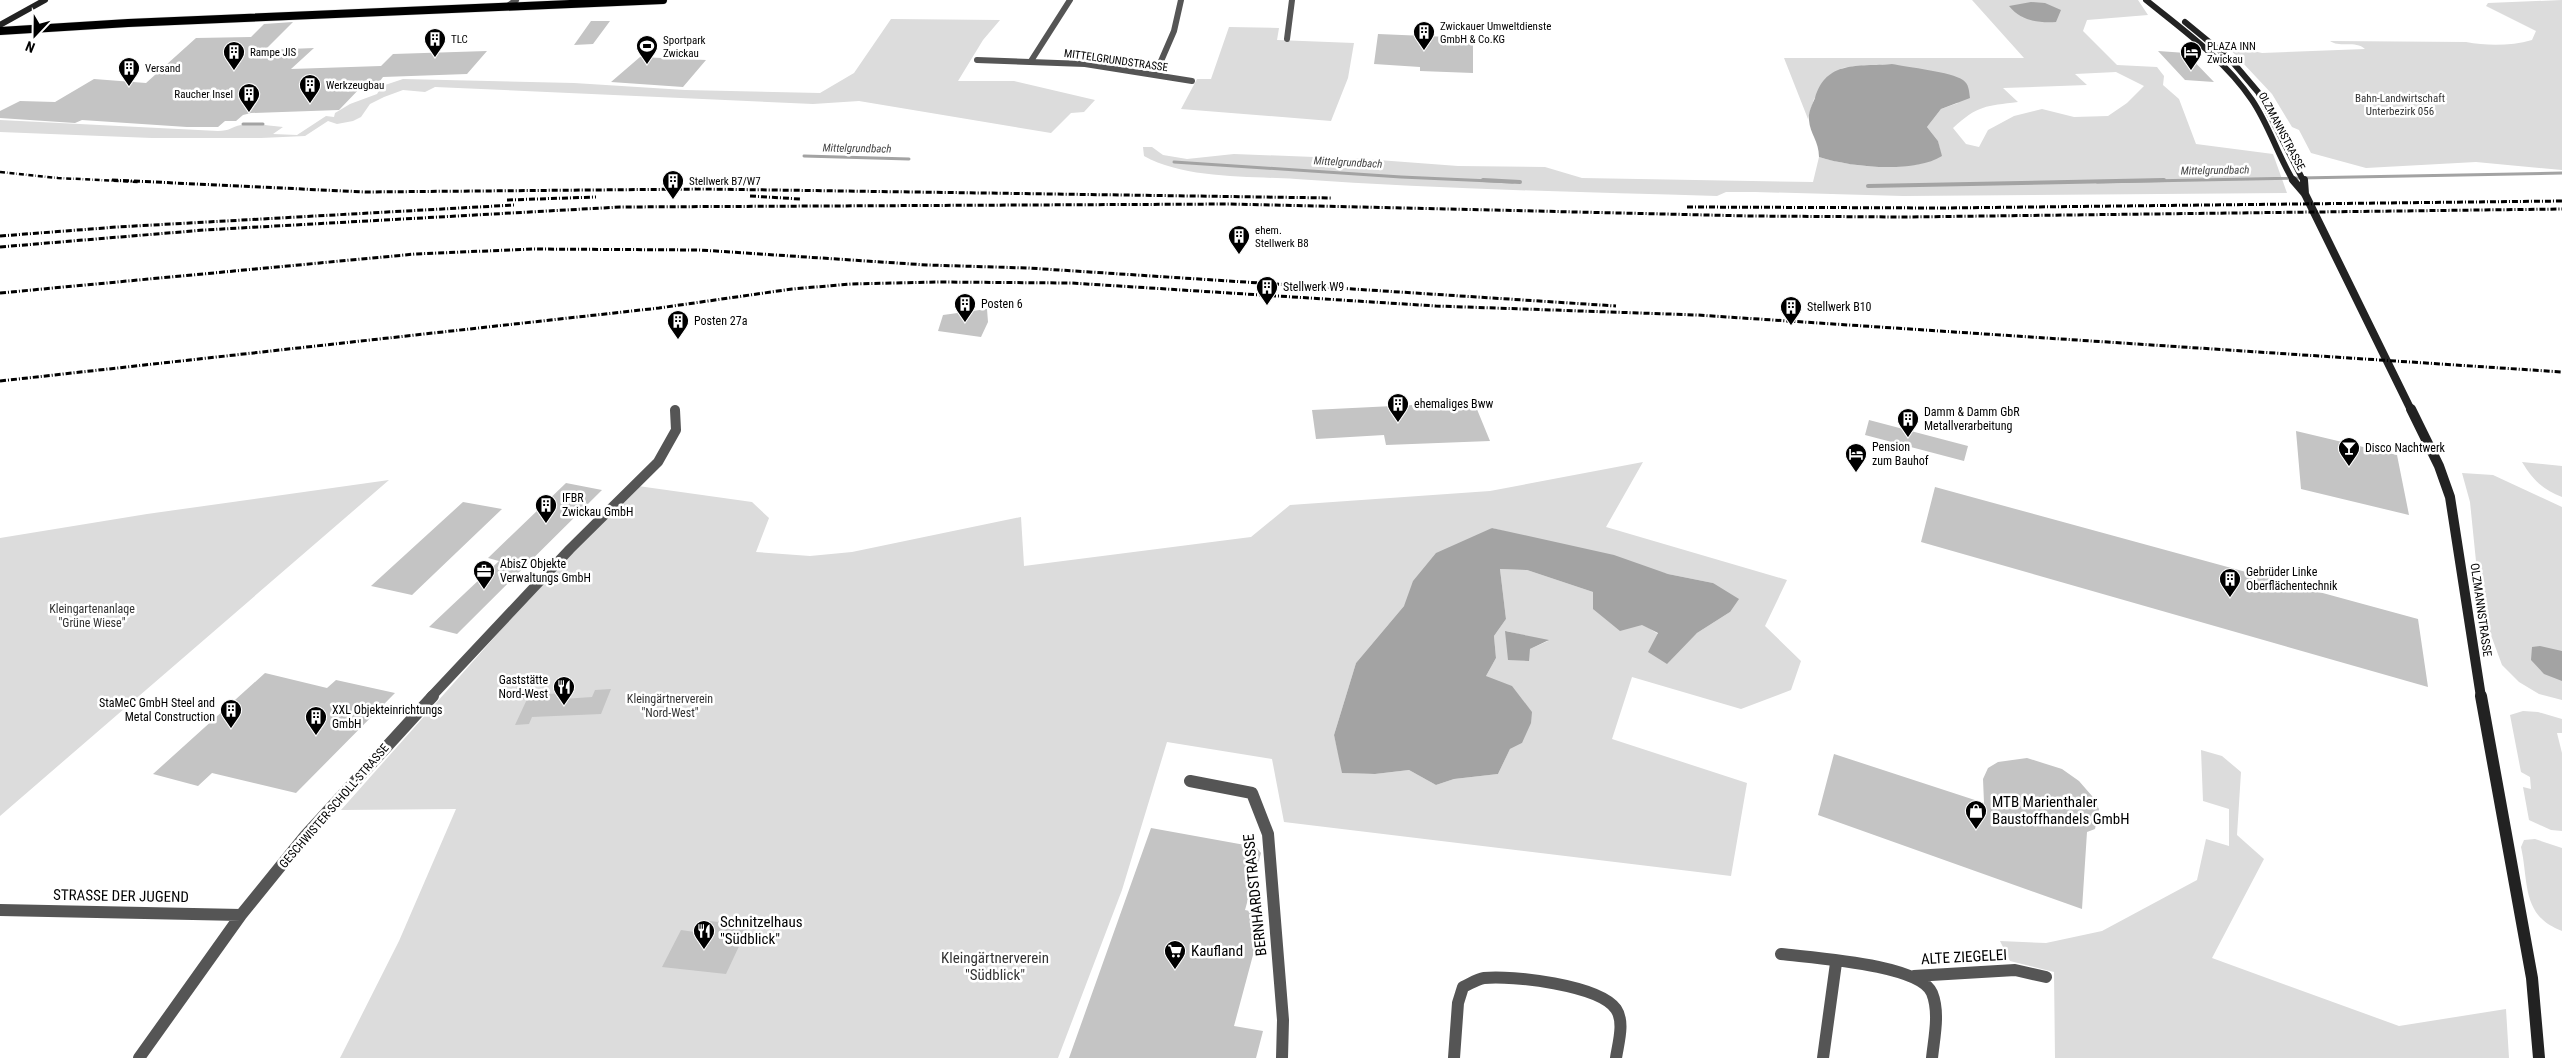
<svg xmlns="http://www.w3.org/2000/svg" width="2562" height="1058" font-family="'Roboto Condensed',sans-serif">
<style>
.green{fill:#dcdcdc;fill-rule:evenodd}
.water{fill:#a3a3a3}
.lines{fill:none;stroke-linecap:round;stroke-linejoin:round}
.stream-far1{stroke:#a3a3a3;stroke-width:3}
.stream{stroke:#a3a3a3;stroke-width:4}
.building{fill:#c4c4c4}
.primary-casing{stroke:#dbdbdb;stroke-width:9}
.minor-far2{stroke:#555;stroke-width:6}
.minor-far1{stroke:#555;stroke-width:10}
.minor{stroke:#555;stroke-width:12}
.secondary-far3{stroke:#222;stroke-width:6}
.secondary-far2{stroke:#222;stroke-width:8}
.secondary-far1{stroke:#222;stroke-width:10}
.secondary{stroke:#222;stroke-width:12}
.primary{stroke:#000;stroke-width:8}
.rail-far1{stroke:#000;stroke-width:2.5;stroke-dasharray:5 2 0.5 2;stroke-linecap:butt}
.rail{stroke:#000;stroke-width:3;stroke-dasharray:6 2 1 2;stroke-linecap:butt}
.labels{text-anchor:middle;stroke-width:5;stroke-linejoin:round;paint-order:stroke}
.far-poi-label{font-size:11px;fill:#000;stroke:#fff;text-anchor:start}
.far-street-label{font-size:11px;fill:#000;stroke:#fff}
.far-park-label{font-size:11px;fill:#333;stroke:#fff}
.far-water-label{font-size:11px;font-style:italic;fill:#444;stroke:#fff}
.poi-label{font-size:12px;fill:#000;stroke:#fff;text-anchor:start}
.park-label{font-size:12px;fill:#333;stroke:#fff}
.street-label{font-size:12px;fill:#000;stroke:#fff}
.near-poi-label{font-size:15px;fill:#000;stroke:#fff;text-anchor:start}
.near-street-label{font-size:15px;fill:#000;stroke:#fff}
.near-park-label{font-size:15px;fill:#333;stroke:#fff}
</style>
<rect width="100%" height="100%" fill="#fff"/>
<!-- green -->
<path class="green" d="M1972,0h166l10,15 -61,5 -4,11 34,34 40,2 7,9 -1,9 16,14 17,45 77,10 14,39 -384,3 -148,-4h-29l-9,4c-141,-4 -281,-7 -421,-17 -47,-3 -111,0 -152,-23l-1,-9h9l11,8 24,4 47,-5 131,5 93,7 87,1 37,11 231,4 6,-25c31,10 95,17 122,-2l-3,-14 -11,-14 14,-18 17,-6 -66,-39 -50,4 -28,31 -6,20 -24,-61h240zM2116,72l28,14 -17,17 -19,13 -34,1 -32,-8 -28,7 -26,14 -9,17 -13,-3 -13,-16c25,-23 33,-22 65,-26l-15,-14 84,-3 -12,-11z
M2562,0v170l-86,-8 -110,6 -55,-15 -12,-23 -7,-3 -20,-33 -46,-49 36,8 103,-4c-10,-9 -25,-1 -35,-8l136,1c21,4 45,4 66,-2l4,-9 -50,-25 2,-3z
M891,19l109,1 -17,20 -25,41h56l81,19 -11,12 -13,1 -20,20 -192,-32 -46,3 -378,-17 -10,5 -22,-2 -19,7 -14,7 -9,13 -8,4 -16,3 -9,-3 -23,15 -44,2h-109l-152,-6v-12l218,11c12,0 13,-4 23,-6 13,-3 29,1 42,2l-10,7 24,1 29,-19 8,1 1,-4 15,-9 27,-10 5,-8 21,-7 171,4 111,7 135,3 34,-20z
M1229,27l50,1 -2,12 77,3 -6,35 -17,43 -150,-12 16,-30h14z
M1643,462l-37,65 181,53 -22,46 36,35 -10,29 -50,19 -109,-32 -20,62 135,44 -16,93 -447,-54 -12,-63 -105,-17 -45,148 -64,168h-718l59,-117 57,-132 -115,1 222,-250 75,-74 114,16 17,16 -13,34 54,4 42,-4 169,-35 3,49 227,-29 39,-32 200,-14zM1492,528l176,46 45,9 17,29 -33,21 -31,30 -8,-29 -65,-42 -66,-22 -27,-1 6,50 -12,17 2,22 -10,18 36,67 -12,6 -12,25 -44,5 -18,6 -27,-15 -34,4 -32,-1 -9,-38 22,-72 48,-57zM1506,631l42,10 -18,8z
M2522,462l40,4v31c-20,-8 -29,-17 -40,-35z
M2462,473l31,2 69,32v193l-23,-6 -20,-12 -17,-17 -17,-46 -7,-38 -8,-79z
M389,480l-389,336v-278l147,-24z
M2523,711l15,1 24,7v14h-5l5,20v78l-11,-1 -22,-10 -6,-33 8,2 -1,-12 -9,-5 -11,-57z
M2201,750l21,6 19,16 -4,63 27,24 -52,99 187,68 107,-17 3,49h-454l-1,-86 -44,-11 -10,-20 46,2 56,-12 95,-51 9,-41 23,7v-37l-26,-8z
M2535,839l27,9v83c-41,-15 -33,-49 -41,-84l3,-7z"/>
<!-- water -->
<path class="water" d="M2031,2l14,1 16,7 -5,12c-18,1 -35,-1 -47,-16z
M1892,64c15,3 60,8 71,16 6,4 6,11 7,18l-29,11 -14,18 11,14 4,15c-29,18 -92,11 -123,1 0,-16 -9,-23 -10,-37 -1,-7 3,-15 6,-22 11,-38 43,-31 77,-34z
M1492,528l122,27 54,19 45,9 26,16 -9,13 -33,21 -30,31 -19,-12 10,-19 -16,-8 -22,6 -27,-22v-17l-66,-22 -27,-1 6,50 -12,17 2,22 -10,18 26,10 20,26 -1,11 -9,20 -12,6 -12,25 -44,5 -18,6 -27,-15 -34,4 -33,-1 -8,-38 22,-72 48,-57 9,-25 23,-28z
M1505,631l44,9 -19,9 -1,12 -21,-1z
M2540,646l22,5v30l-18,-7 -13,-14 1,-13z"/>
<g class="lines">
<!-- stream-far1 -->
<path class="stream-far1" d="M243,124h20
M804,156l105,3
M1174,162l227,15 112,5
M2097,182l465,-9"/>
<!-- stream -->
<path class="stream" d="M1483,180l37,2
M1868,186l296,-6"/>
</g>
<!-- building -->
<path class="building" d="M591,21h19l-17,23 -19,1z
M293,22l-28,28 49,-2 -23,21 90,-3 12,-12 94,-3 -20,23 -84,3 -6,8h-14l-24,25 -88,3 -8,2 -7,6h-11l-7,6h-31l-105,-7 -7,3 -75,-5v-7l20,-10 35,1 39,-23 52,4 50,-45 55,-1 13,-13z
M1378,34l95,4v35l-53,-2v-4l-46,-3z
M2158,51l28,2 28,29 -29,-2z
M640,57l66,3 -23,27 -72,-5z
M987,309l1,13 -7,15 -43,-6 5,-16z
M1474,402l16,39 -104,4 -2,-10 -68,4 -4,-29z
M1869,420l99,26 -4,15 -99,-26z
M2296,431l101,24 12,60 -108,-26z
M566,483l36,7 -145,144 -28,-7 70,-66 -11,-3z
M1935,487l483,132 10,68 -507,-145z
M463,502l39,7 -90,86 -41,-9z
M265,673l62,15 9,-8 59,13 -99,100 -84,-20 -14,13 -45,-12z
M611,689l-10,25 -69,3 -3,7 -14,1 14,-30 36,-2 -2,6 29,-2 3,-7z
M1834,754l150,49 -1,-24 5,-11 10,-6 29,-4 35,11 17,12 13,15 7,13 -4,20 -8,3 -5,77 -264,-94z
M1151,828l105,19 5,6 -16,57 19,4 -30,112 29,5 -7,27h-187z
M709,921l40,4 -23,49 -64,-7 19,-37 21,3z"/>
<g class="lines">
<!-- primary casing -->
<g class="primary-casing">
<path id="primary" d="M0,31l128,-8 535,-23"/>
</g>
<!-- minor-far2 -->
<path class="minor-far2" d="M508,6l8,-6
M1287,39l5,-39
M977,60l108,4 107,17
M1031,61l39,-61
M1155,75l19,-44 7,-31"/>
<!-- minor-far1 -->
<path class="minor-far1" d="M431,697l139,-148 88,-87 18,-32 -1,-20"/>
<!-- minor -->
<path class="minor" d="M1190,781l62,12 16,41 15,186 -1,38
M0,910l241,5
M1781,954c31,4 139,10 151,39 8,20 2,45 0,65
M1914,976l101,-6 31,7
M139,1058l102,-143 64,-79 128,-140
M1454,1058l4,-55 5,-16c7,-3 14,-8 21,-9 28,-3 115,7 132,31 9,13 2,35 0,49
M1823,1058l13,-95"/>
<!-- secondary-far3 -->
<path class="secondary-far3" d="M2146,0c37,30 78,59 106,100 17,25 26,56 42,82
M2185,22l45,37 28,33 46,90
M0,25l45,-25"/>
<!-- secondary-far2 -->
<path class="secondary-far2" d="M2293,180l12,14 106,216
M2304,180l1,14"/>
<!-- secondary-far1 -->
<path class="secondary-far1" d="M2411,409l28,57 11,31 31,200"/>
<!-- secondary -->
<path class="secondary" d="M2481,696l51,282 7,80"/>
<!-- primary -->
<use href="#primary" class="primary"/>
<!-- rail-far1 -->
<path class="rail-far1" d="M0,172l58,6 81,4"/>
<!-- rail -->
<path class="rail" d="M112,180l253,12 339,-3 628,9
M750,196l50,3
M507,200l89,-3
M1687,207l258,1 617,-7
M0,236l117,-9 397,-22
M0,247l204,-17 416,-23 610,-3 520,12 154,1 658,-8
M0,293l415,-39 118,-5 167,1 227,15 101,3 588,38
M0,381l659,-73 133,-19 59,-5 88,-2 132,1 365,23 261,9 865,57"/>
</g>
<!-- icons -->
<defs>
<g id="building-pin" transform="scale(1.125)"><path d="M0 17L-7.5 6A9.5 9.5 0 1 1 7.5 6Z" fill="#000" stroke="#fff"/><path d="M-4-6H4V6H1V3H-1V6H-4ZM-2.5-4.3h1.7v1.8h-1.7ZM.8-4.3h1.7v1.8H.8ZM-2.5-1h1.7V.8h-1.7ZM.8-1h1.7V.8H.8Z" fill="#fff"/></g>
<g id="stadium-pin" transform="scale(1.125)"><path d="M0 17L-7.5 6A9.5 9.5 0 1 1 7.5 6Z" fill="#000" stroke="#fff"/><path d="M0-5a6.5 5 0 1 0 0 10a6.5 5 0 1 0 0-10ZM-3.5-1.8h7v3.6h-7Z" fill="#fff"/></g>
<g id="hotel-pin" transform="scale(1.125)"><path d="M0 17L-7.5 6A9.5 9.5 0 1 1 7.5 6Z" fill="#000" stroke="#fff"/><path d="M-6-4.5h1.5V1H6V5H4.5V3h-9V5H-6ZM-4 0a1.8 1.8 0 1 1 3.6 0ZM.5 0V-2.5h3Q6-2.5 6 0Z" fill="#fff"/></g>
<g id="bar-pin" transform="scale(1.125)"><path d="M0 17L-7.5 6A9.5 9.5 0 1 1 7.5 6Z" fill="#000" stroke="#fff"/><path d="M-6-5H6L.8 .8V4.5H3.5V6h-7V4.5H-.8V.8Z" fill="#fff"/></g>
<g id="office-pin" transform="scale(1.125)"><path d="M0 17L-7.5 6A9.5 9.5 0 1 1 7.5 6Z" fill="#000" stroke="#fff"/><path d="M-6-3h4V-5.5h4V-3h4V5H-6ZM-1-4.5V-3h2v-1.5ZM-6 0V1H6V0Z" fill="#fff"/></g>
<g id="restaurant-pin" transform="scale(1.125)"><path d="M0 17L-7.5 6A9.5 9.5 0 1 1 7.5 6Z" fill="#000" stroke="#fff"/><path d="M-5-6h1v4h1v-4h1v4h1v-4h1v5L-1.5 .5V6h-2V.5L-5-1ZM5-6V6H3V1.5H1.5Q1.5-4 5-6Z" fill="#fff"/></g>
<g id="shop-pin" transform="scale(1.125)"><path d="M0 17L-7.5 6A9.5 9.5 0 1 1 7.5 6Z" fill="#000" stroke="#fff"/><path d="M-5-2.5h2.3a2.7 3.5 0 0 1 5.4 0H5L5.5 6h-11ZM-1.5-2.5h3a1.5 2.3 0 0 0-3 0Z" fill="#fff"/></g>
<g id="supermarket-pin" transform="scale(1.125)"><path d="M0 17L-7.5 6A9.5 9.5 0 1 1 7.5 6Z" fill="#000" stroke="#fff"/><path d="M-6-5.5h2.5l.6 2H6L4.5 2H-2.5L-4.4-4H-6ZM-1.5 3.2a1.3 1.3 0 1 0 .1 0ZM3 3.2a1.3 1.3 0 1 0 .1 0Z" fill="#fff"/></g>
</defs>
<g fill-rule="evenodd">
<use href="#building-pin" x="1424" y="32"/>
<use href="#building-pin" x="435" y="39"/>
<use href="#stadium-pin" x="647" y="46"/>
<use href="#building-pin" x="234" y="52"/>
<use href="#hotel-pin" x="2191" y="52"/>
<use href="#building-pin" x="129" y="68"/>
<use href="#building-pin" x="310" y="85"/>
<use href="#building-pin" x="249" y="94"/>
<use href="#building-pin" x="673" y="181"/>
<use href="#building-pin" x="1239" y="236"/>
<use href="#building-pin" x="1267" y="287"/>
<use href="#building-pin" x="965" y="304"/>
<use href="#building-pin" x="1791" y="307"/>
<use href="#building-pin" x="678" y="321"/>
<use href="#building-pin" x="1398" y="404"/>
<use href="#building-pin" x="1908" y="419"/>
<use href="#bar-pin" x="2349" y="448"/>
<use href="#hotel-pin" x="1856" y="454"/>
<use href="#building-pin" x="546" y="505"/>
<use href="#office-pin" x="484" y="571"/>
<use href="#building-pin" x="2230" y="579"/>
<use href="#restaurant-pin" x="564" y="687"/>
<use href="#building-pin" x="231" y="710"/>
<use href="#building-pin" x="316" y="717"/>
<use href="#shop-pin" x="1976" y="811"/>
<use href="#restaurant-pin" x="704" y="931"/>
<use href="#supermarket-pin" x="1175" y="951"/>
</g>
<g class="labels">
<!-- far-poi labels -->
<g class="far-poi-label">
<text x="1440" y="30">Zwickauer Umweltdienste<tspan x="1440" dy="13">GmbH &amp; Co.KG</tspan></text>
<text x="451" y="43">TLC</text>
<text x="663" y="44">Sportpark<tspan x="663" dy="13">Zwickau</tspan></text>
<text x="2207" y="50">PLAZA INN<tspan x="2207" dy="13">Zwickau</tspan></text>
<text x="250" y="56">Rampe JIS</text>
<text x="145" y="72">Versand</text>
<text x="326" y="89">Werkzeugbau</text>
<text x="233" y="98" text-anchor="end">Raucher Insel</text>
<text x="689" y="185">Stellwerk B7/W7</text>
<text x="1255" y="234">ehem.<tspan x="1255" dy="13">Stellwerk B8</tspan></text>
</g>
<!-- far-street labels -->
<g class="far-street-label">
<text transform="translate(1116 60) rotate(8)" y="4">MITTELGRUNDSTRASSE</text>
<text transform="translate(2282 131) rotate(62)" y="4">OLZMANNSTRASSE</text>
</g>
<!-- far-park labels -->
<g class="far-park-label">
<text x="2400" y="102">Bahn-Landwirtschaft<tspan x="2400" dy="13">Unterbezirk 056</tspan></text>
</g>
<!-- far-water labels -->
<g class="far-water-label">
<text transform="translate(857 148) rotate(1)" y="4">Mittelgrundbach</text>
<text transform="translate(1348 162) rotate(3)" y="4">Mittelgrundbach</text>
<text transform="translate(2215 170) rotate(-1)" y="4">Mittelgrundbach</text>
</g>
<!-- poi labels -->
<g class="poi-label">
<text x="1283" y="291">Stellwerk W9</text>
<text x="981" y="308">Posten 6</text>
<text x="1807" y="311">Stellwerk B10</text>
<text x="694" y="325">Posten 27a</text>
<text x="1414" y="408">ehemaliges Bww</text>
<text x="1924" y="416">Damm &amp; Damm GbR<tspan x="1924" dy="14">Metallverarbeitung</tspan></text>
<text x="1872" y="451">Pension<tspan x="1872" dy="14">zum Bauhof</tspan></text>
<text x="2365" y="452">Disco Nachtwerk</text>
<text x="562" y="502">IFBR<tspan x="562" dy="14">Zwickau GmbH</tspan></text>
<text x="500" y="568">AbisZ Objekte<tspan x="500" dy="14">Verwaltungs GmbH</tspan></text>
<text x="2246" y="576">Gebrüder Linke<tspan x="2246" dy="14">Oberflächentechnik</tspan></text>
<text x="548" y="684" text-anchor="end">Gaststätte<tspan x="548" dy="14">Nord-West</tspan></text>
<text x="215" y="707" text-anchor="end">StaMeC GmbH Steel and<tspan x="215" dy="14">Metal Construction</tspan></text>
<text x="332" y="714">XXL Objekteinrichtungs<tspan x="332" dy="14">GmbH</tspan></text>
</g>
<!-- park labels -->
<g class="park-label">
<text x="92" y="613">Kleingartenanlage<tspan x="92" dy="14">"Grüne Wiese"</tspan></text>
<text x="670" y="703">Kleingärtnerverein<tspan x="670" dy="14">"Nord-West"</tspan></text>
</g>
<!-- street labels -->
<g class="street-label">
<text transform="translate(2481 610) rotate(82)" y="4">OLZMANNSTRASSE</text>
<text transform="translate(334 806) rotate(-49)" y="4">GESCHWISTER-SCHOLL-STRASSE</text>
</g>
<!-- near-poi labels -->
<g class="near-poi-label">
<text x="1992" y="807">MTB Marienthaler<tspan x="1992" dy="17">Baustoffhandels GmbH</tspan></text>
<text x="720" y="927">Schnitzelhaus<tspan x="720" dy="17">"Südblick"</tspan></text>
<text x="1191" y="956">Kaufland</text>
</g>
<!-- near-street labels -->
<g class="near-street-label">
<text transform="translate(1255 895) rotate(-96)" y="5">BERNHARDSTRASSE</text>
<text transform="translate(121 896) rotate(1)" y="5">STRASSE DER JUGEND</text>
<text transform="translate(1964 957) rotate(-3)" y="5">ALTE ZIEGELEI</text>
</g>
<!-- near-park labels -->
<g class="near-park-label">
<text x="995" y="963">Kleingärtnerverein<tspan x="995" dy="17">"Südblick"</tspan></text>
</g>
</g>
<!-- north arrow -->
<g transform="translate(35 35) rotate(202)" stroke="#ffffff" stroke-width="4" paint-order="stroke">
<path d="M0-4L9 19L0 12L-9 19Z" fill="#000000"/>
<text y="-8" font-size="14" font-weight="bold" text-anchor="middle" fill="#000000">N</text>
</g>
</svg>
